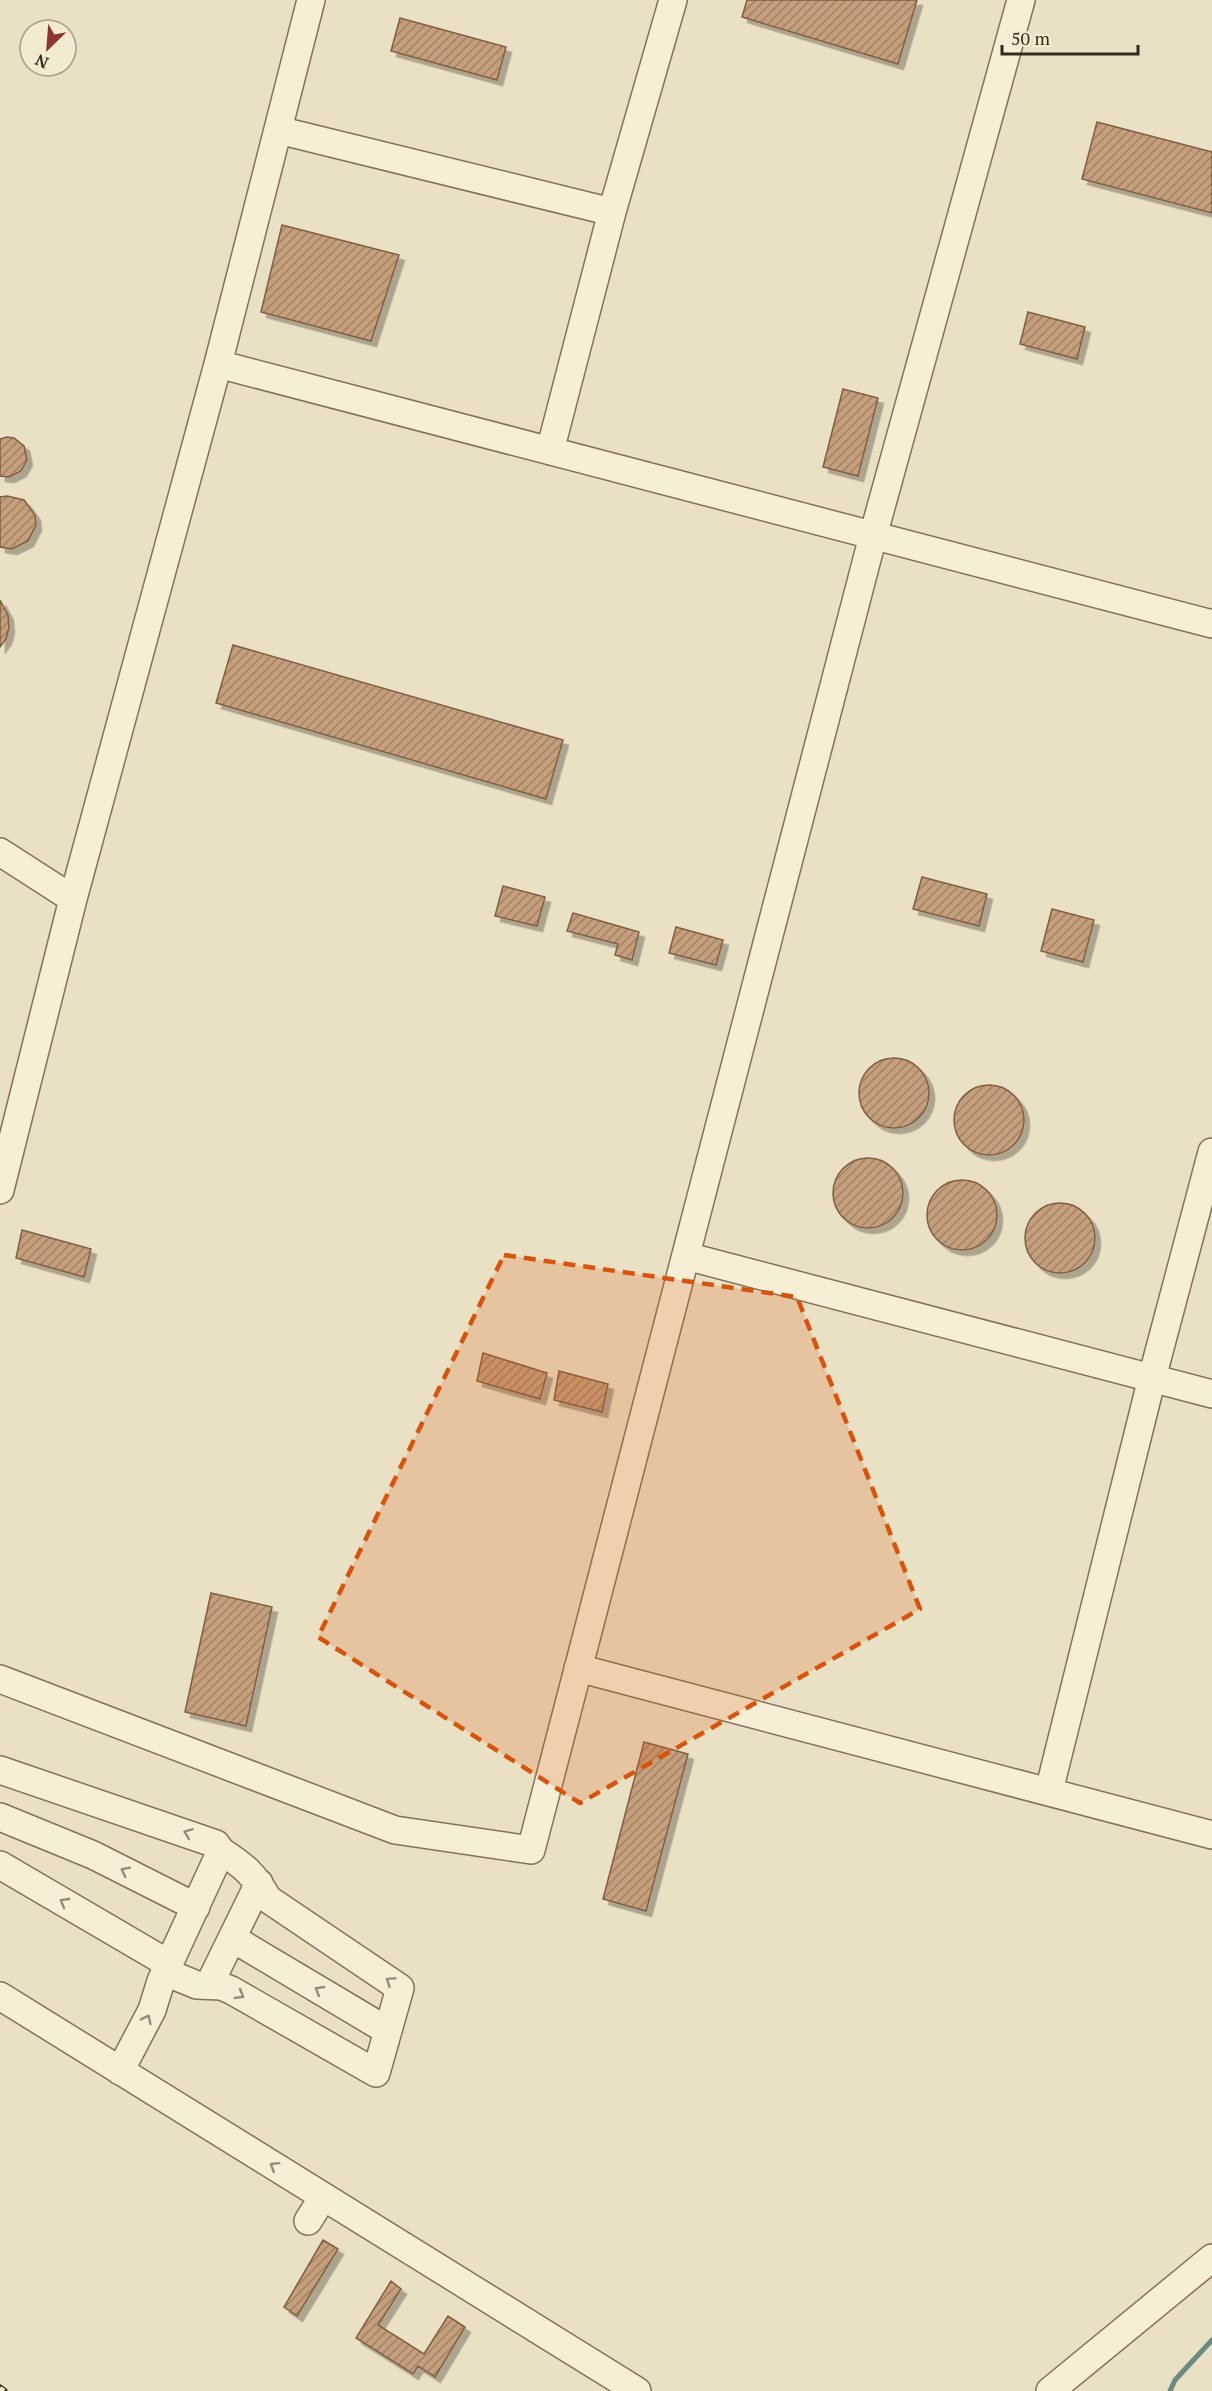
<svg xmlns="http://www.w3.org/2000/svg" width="1212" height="2391" font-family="'PT Serif',serif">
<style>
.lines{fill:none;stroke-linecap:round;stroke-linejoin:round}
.stream{stroke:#6c8a84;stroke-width:5}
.building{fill:url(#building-hatch);stroke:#805e43;stroke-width:1.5;filter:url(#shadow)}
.minor-casing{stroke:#83725b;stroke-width:30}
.minor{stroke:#f6eed5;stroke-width:27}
.rail-casing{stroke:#342a1e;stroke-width:7}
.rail{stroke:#f2ebd1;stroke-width:4.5;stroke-dasharray:14;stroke-linecap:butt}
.oneway{stroke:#958c7a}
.marked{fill:#d6540e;fill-opacity:0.2;stroke:#d6540e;stroke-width:4.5;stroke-dasharray:12 8;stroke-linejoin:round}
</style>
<defs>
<pattern id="building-hatch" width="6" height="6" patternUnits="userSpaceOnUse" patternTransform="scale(1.5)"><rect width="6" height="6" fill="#c59e7b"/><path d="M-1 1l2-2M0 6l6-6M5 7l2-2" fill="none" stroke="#a18164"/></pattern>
<filter id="shadow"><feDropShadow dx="5.5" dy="5.5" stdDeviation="0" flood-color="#0004"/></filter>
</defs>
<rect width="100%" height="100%" fill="#eae0c3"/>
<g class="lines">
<!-- stream -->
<path class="stream" d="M1170,2391l5,-11 37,-40"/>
</g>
<!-- building -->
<path class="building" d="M747,0h170l-19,64 -156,-47z
M400,18l106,29 -9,33 -106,-29z
M1097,122l115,30v61l-130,-34z
M282,225l117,30 -28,86 -110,-29z
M1028,312l57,15 -8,32 -57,-15z
M843,389l35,9 -20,78 -35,-9z
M7,437l7,1 10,8 3,14 -6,11 -12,6 -9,-1v-37z
M7,496l17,4 11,15 1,10 -8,16 -16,8 -12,-2v-50z
M0,600l8,15 1,13 -3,11 -6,8z
M233,645l330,95 -17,59 -330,-96z
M922,877l65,17 -8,32 -66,-17z
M503,886l42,11 -8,29 -42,-10z
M1052,909l42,11 -11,42 -42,-11z
M573,913l66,19 -7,28 -17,-5 3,-11 -51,-13z
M676,927l47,13 -7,25 -47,-12z
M859 1093a35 35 0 1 1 70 0a35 35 0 1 1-70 0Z
M954 1120a35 35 0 1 1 70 0a35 35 0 1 1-70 0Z
M833 1193a35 35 0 1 1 70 0a35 35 0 1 1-70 0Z
M927 1215a35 35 0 1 1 70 0a35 35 0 1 1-70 0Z
M1025 1238a35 35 0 1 1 70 0a35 35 0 1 1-70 0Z
M22,1230l69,19 -7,28 -68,-19z
M483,1353l64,20 -7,26 -63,-18z
M559,1371l49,13 -6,28 -48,-12z
M211,1593l61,14 -26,119 -61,-14z
M644,1742l44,12 -42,157 -43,-12z
M323,2240l15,9 -41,67 -13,-9z
M391,2281l10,8 -23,36 46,29 24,-38 17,11 -30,50 -17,-11 -5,8 -57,-36z"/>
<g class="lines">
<!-- minor casing -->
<g class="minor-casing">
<path id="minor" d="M278,130l334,82
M218,364l994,260
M550,451l62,-239 61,-212
M0,852l73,47 -73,291
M73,899l145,-535 93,-364
M686,1256l526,138
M578,1668l634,167
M0,1679l395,151 136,20 342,-1314 148,-536
M0,1770l216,74 5,7 -60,130 -9,29 -32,61
M1049,1791l103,-413 60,-226
M0,1817l93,38 103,52
M0,1865l169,99
M232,1938l156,93
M165,1972l32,13 24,1 10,4 145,83 24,-85 -132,-89c-14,-25 -24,-33 -47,-48
M209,1985l50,-102
M0,1996l637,395
M308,2221l15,-24
M1050,2391l162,-133"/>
</g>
<!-- minor -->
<use href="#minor" class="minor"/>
<!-- rail casing -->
<g class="rail-casing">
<path id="rail" d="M0,2388l4,3"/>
</g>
<!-- rail -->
<use href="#rail" class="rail"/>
</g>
<!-- one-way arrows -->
<defs><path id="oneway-chevron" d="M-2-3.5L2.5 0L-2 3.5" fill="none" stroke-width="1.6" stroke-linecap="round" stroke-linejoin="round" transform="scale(1.5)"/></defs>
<g class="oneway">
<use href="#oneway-chevron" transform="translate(188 1833) rotate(-159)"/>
<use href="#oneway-chevron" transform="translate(125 1871) rotate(-153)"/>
<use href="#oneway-chevron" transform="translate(64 1902) rotate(-150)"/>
<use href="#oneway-chevron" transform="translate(390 1981) rotate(-146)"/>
<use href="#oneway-chevron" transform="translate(319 1990) rotate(-149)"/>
<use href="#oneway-chevron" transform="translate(240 1995) rotate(30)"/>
<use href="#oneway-chevron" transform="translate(147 2019) rotate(-64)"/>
<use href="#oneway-chevron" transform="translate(274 2166) rotate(-148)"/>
</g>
<!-- marked area -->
<path class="marked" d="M504,1255l293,42 123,312 -340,194 -262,-166z"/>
<!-- north arrow -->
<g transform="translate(48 48) rotate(205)"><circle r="28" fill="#f2ebd1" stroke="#a69e89" stroke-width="1.5"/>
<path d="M0-4.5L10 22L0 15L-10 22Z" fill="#8d3430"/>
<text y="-9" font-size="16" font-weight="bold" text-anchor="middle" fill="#342a1e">N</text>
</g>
<!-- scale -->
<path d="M1002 45v9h136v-9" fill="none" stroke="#342a1e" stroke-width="3"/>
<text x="1011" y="45" font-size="18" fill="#342a1e" stroke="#f2ebd1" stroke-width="4.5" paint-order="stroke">50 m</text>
</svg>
